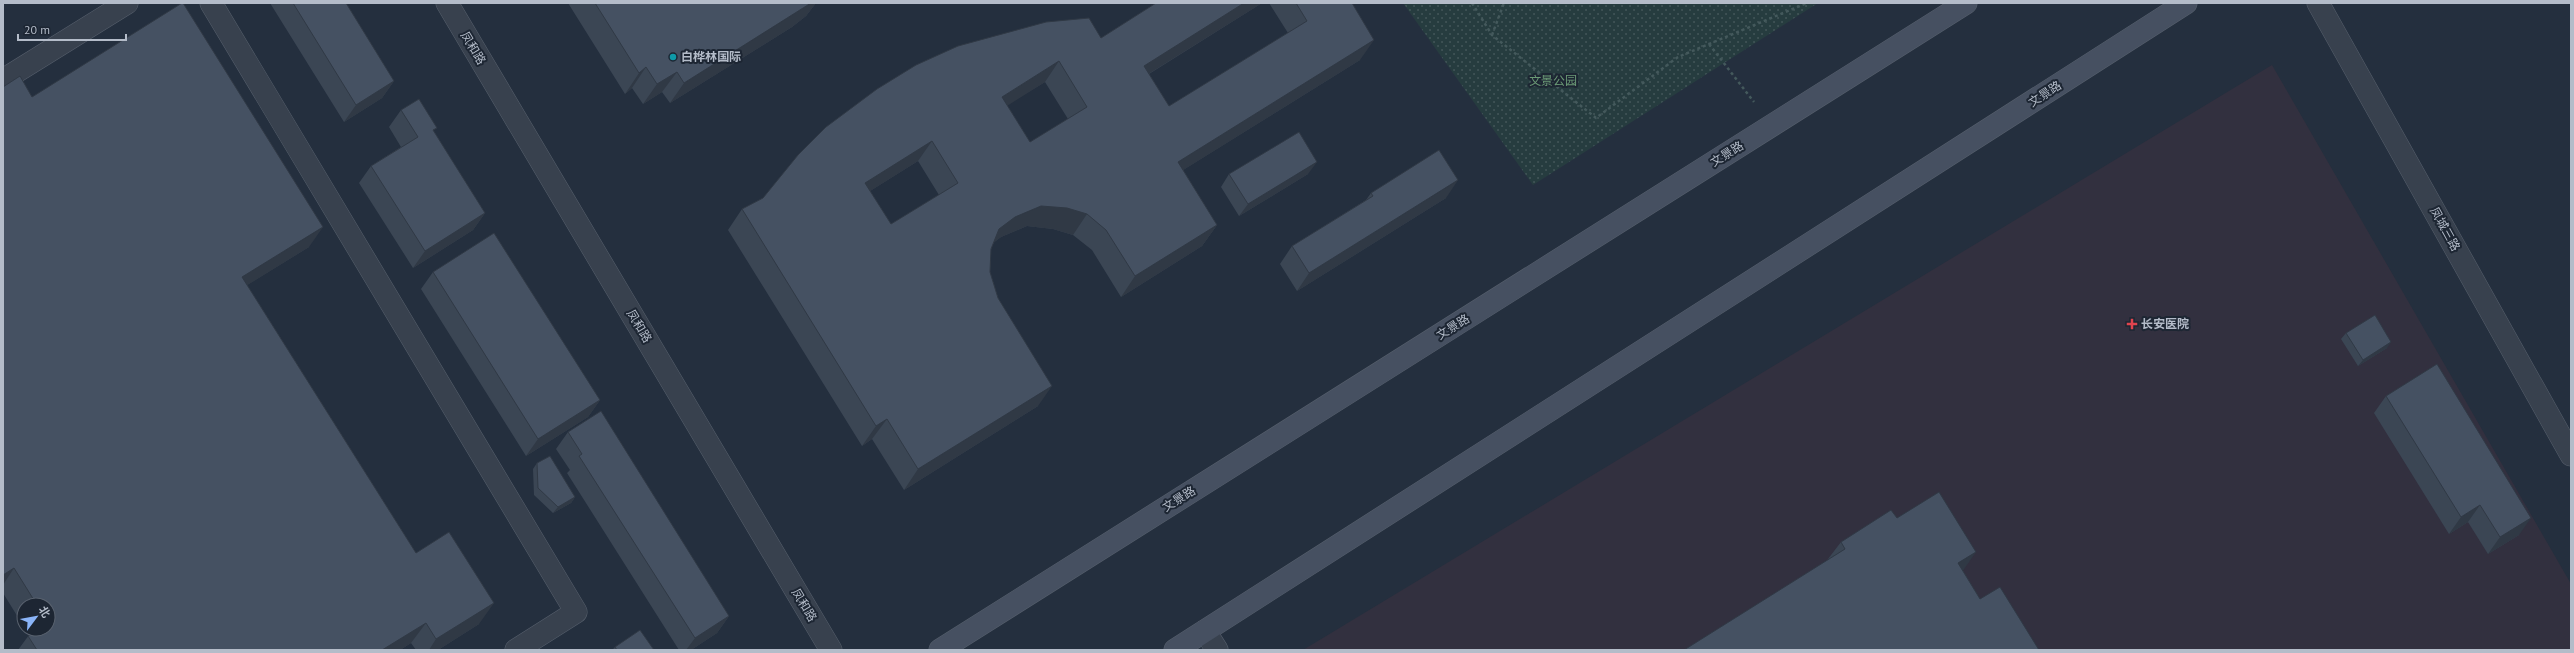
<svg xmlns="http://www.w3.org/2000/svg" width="2574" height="653" font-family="'PT Sans','Noto Sans SC',sans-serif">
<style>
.medical{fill:#32303f}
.grass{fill:url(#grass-dots)}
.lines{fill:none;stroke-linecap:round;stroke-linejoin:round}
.minor-casing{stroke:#565f6c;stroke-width:23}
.tertiary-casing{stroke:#565f6c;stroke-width:23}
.secondary-casing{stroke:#565f6c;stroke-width:23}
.path{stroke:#44595c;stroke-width:2.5;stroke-dasharray:3 3;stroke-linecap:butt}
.minor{stroke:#38414e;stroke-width:22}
.tertiary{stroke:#38414e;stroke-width:22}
.secondary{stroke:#465061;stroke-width:22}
.wall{fill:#3b4654;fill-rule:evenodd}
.shaded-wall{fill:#303945}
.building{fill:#455162;stroke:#303945;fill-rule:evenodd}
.culture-dot{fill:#0f9aa8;stroke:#1d2633;stroke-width:1.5}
.health-dot{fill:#e0444e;stroke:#1d2633;stroke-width:1.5}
.labels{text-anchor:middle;stroke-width:4;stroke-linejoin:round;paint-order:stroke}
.street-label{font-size:12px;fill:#b4bcc9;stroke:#1d2633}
.poi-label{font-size:12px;font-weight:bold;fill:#b4bcc9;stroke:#1d2633;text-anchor:start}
.park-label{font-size:12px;fill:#6b9a76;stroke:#1d2633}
</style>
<defs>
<pattern id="grass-dots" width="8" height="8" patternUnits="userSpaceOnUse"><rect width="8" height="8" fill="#263c3f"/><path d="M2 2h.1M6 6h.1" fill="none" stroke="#435659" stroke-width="1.8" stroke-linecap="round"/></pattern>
</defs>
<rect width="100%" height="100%" fill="#242f3e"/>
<!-- medical -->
<path class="medical" d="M2272,65l299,519v66h-1268z"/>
<!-- grass -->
<path class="grass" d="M1403,3h415l-285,182z"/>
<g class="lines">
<!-- minor casing -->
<g class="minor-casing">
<path id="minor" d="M211,3l365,609 -60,38
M3,80l124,-77"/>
</g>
<!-- tertiary casing -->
<g class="tertiary-casing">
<path id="tertiary" d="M447,3l384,647
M2318,3l253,452
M1205,631l12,19"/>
</g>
<!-- secondary casing -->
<g class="secondary-casing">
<path id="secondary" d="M940,650l1026,-647
M1175,650l1011,-647"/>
</g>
<!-- path -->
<path class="path" d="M1472,3l20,32 104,83 82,-61 129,-54
M1492,35l12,-32
M1709,44l45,58"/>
<!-- minor -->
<use href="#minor" class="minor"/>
<!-- tertiary -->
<use href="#tertiary" class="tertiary"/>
<!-- secondary -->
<use href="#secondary" class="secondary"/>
</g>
<!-- wall -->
<path class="wall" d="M270,3h76l48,78 -12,17 -38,24z
M568,3h248l-10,13 -14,11 -122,76 -8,-11 -19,12 -11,-16 -7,6z
M1156,3h106l-113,71 20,32 119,-73 -19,-30h83l8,57 -177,110 34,55 -15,21 -81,51 -29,-47 -19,-15 -20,-6 -26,-3 -26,11 -7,5 -3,7 -1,23 8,26 40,108 -134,84 -32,-51 -10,7 -134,-216 14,-21 359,-171zM1045,82l23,37 -38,23 -23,-37zM918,161l21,34 -48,29 -21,-33z
M3,87l29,10 277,150 -62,38 169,268 63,71 -41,26h-22l-5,-7 -11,7h-382l11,-15 -4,-6h23v-24h-24v22l-21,-34z
M401,110l33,22 51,81 -12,17 -60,38 -54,-85 12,-17 30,-19 -12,-20z
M1229,174h79l-69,42 -18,-29z
M1371,193l75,5 -149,93 -17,-27 12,-18 74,-46z
M433,272l167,128 -12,17 -62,39 -105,-167z
M2346,333l41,15 -29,18 -17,-27z
M2386,396l133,139 -31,19 -20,-32 -19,12 -75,-121z
M568,432l161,184 -12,17 -26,17h-12l-112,-177 3,-3 -14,-21z
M537,463l38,34 -4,6 -18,10 -19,-18 -1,-26z
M1897,518l66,53 17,28 -152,-40 13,-17z
M615,647l39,3h-42z"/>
<!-- shaded-wall -->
<path class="shaded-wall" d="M811,3h5l-10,13 -14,11 -122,76 14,-20z
M1244,3h18l-133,83 15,-20z
M1374,40l-14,20 -196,122 14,-20z
M1059,61l-14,21 -57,36 14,-21z
M646,67l-14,21 -7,6 14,-21z
M677,72l-15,20 -19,12 14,-20z
M394,81l-12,17 -38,24 12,-17z
M932,141l-14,20 -67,42 14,-20z
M1317,162l-9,12 -69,42 9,-12z
M1458,180l-12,18 -149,93 12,-18z
M1041,206l26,2 20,6 -14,21 -20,-6 -26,-3 -26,11 -16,13 14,-21 16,-12z
M485,213l-12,17 -60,38 12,-17z
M1217,225l-15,21 -81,51 14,-21z
M323,227l-14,20 -81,50 14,-20z
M2391,342l-4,6 -29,18 5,-6z
M1052,386l-14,20 -134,84 14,-21z
M600,400l-12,17 -62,39 12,-17z
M887,419l-15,20 -10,7 14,-20z
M575,497l-4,6 -18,10 5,-6z
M2480,505l-12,17 -19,12 12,-17z
M2531,518l-12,17 -31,19 12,-17z
M1976,552l-14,20 -4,-9z
M14,568l-11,17v-10z
M494,603l-15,21 -41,26h-9l7,-11z
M729,616l-12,17 -26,17h-5l9,-12z
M426,623l-15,20 -11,7h-18z"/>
<!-- building -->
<path class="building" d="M182,3h1l140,224 -81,50 174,276 33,-21 45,71 -58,36 -10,-16 -44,27h-345l-9,-14 11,-7h9v-6h1l-1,-1v-17h-11l-23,-37 -11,7v-488l17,-11 12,21z
M293,3h53l48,78 -38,24z
M595,3h216l-127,80 -7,-11 -20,12 -11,-17 -7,6z
M1156,3h88l-100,63 25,40 138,-85 -11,-18h56l22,37 -196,122 39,63 -82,51 -29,-46 -19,-16 -20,-6 -26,-2 -26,11 -16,12 -8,20 -1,23 8,26 54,88 -134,83 -31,-50 -11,7 -134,-217 21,-11 35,-43 28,-28 51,-38 39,-24 42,-19 88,-24 43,-4 12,20zM1059,61l28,46 -57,35 -28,-45zM932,141l26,42 -67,41 -26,-41z
M419,99l18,29 -4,2 52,83 -60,38 -54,-85 47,-29 -17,-27z
M1299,132l18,30 -69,42 -19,-30z
M1439,150l19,30 -149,93 -17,-27 81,-50 -2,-3z
M494,233l106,167 -62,39 -105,-167z
M2375,315l16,27 -28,18 -17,-27z
M2437,364l94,154 -31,19 -20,-32 -19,12 -75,-121z
M601,411l128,205 -34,22 -116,-182 3,-2 -14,-22z
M550,456l25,41 -17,10 -20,-19 -1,-25z
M1939,492l37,60 -18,11 22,36 20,-12 39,63h-355l161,-101 -4,-7 50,-32 6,8z
M640,630l14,20h-37l-2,-3z"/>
<!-- markers -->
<circle class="culture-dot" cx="673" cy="57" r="4"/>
<path class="health-dot" d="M2130 318h4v4h4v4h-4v4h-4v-4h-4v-4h4z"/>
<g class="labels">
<!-- street labels -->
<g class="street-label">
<text transform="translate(473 48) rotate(59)" y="4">凤和路</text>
<text transform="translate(2045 94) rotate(-33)" y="4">文景路</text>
<text transform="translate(1727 154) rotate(-32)" y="4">文景路</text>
<text transform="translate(2445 229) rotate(61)" y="4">凤城三路</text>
<text transform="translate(639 326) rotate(59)" y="4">凤和路</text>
<text transform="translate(1453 327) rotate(-32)" y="4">文景路</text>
<text transform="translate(1179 499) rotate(-32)" y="4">文景路</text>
<text transform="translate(804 605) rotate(59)" y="4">凤和路</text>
</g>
<!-- poi labels -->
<g class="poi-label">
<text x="681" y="61">白桦林国际</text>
<text x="2141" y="328">长安医院</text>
</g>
<!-- park labels -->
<g class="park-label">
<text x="1553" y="85">文景公园</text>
</g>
</g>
<!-- border -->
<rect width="2574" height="653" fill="none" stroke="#b4bcc9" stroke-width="8"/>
<!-- north arrow -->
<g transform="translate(36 617) rotate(58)"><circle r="19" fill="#1d2633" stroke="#59626f"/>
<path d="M0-3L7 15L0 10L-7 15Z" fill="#8ab4f8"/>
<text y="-6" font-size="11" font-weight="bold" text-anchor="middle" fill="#b4bcc9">北</text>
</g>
<!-- scale -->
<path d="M18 34v6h108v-6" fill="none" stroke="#b4bcc9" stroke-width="2"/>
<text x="24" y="34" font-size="12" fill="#b4bcc9" stroke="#1d2633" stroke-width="3" paint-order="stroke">20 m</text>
</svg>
